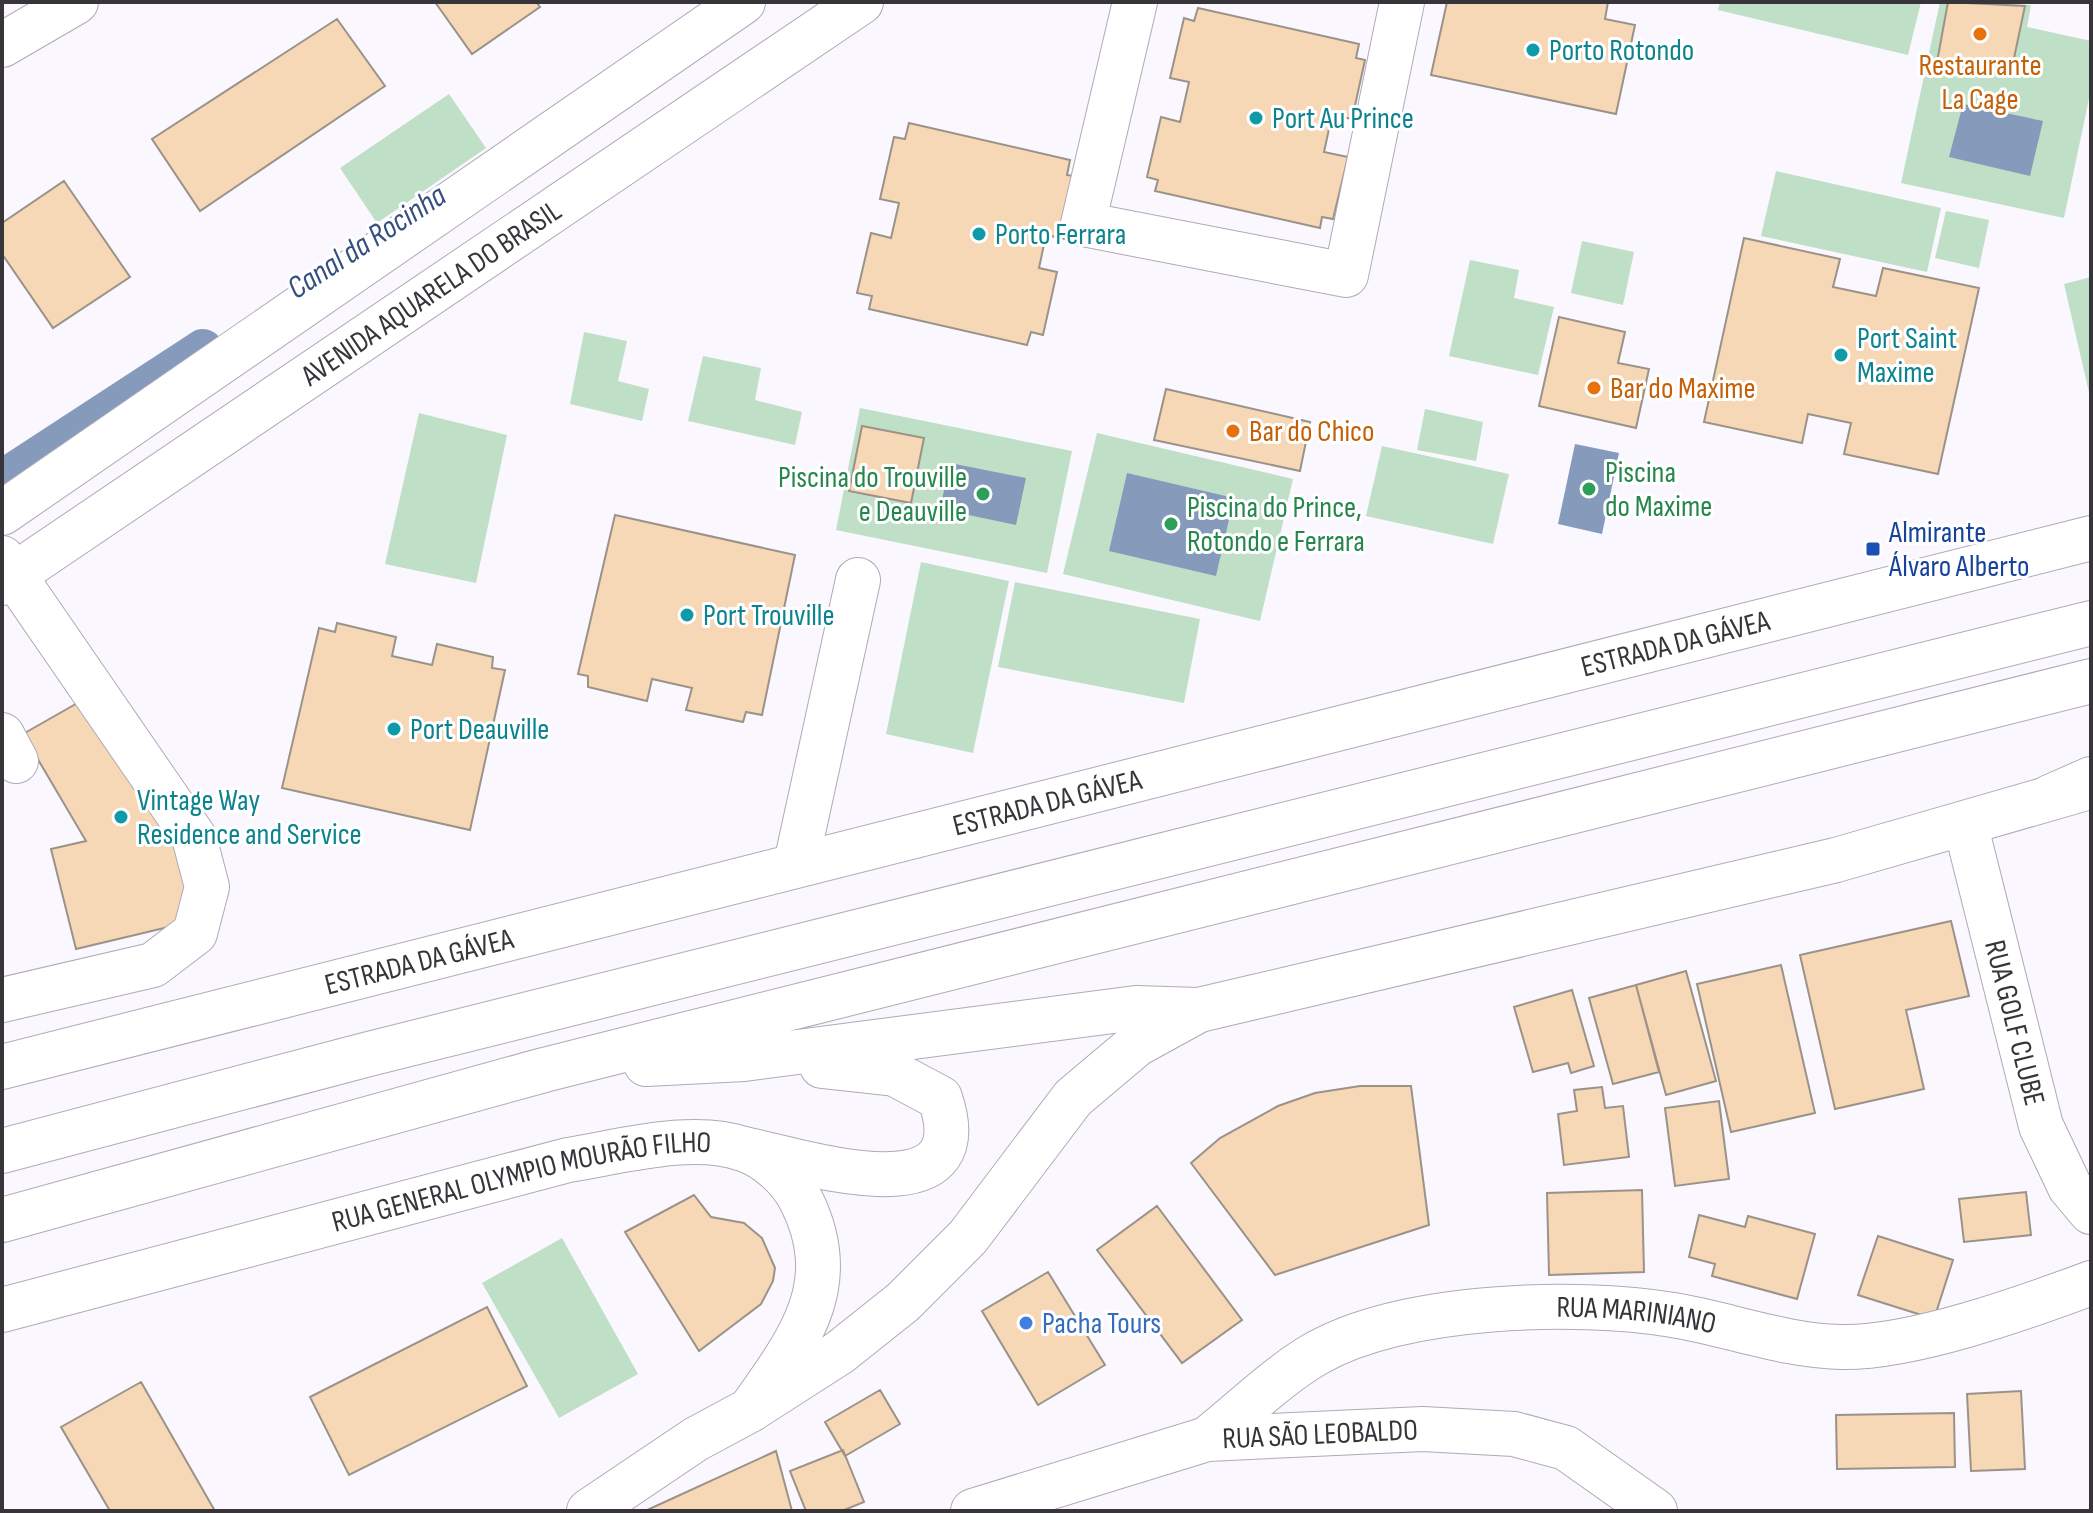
<svg xmlns="http://www.w3.org/2000/svg" width="2093" height="1513" font-family="'Sofia Sans Condensed',sans-serif">
<style>
.green{fill:#c0dfc7}
.water{fill:#869abc}
.lines{fill:none;stroke-linecap:round;stroke-linejoin:round}
.canal{stroke:#869abc;stroke-width:40}
.building{fill:#f6d7b6;stroke:#9b9288;stroke-width:2}
.minor-casing{stroke:#afaab7;stroke-width:46}
.major-casing{stroke:#afaab7;stroke-width:46}
.highway-casing{stroke:#afaab7;stroke-width:46}
.minor{stroke:#fff;stroke-width:44}
.major{stroke:#fff;stroke-width:44}
.highway{stroke:#fff;stroke-width:44}
.food-dot{fill:#e8710a;stroke:#fff;stroke-width:3}
.culture-dot{fill:#0f9aa8;stroke:#fff;stroke-width:3}
.leisure-dot{fill:#2e9e5b;stroke:#fff;stroke-width:3}
.transit-dot{fill:#1a4fb4;stroke:#fff;stroke-width:3}
.shop-dot{fill:#3f7fe0;stroke:#fff;stroke-width:3}
.labels{text-anchor:middle;stroke-width:6;stroke-linejoin:round;paint-order:stroke}
.culture-label{font-size:30px;fill:#0d838f;stroke:#fff;text-anchor:start}
.food-label{font-size:30px;fill:#c56008;stroke:#fff;text-anchor:start}
.street-label{font-size:30px;fill:#37353a;stroke:#fff}
.leisure-label{font-size:30px;fill:#27864d;stroke:#fff;text-anchor:start}
.transit-label{font-size:30px;fill:#164399;stroke:#fff;text-anchor:start}
.shop-label{font-size:30px;fill:#366cbe;stroke:#fff;text-anchor:start}
.water-label{font-size:32px;font-style:italic;fill:#35507f;stroke:#fff}
</style>
<rect width="100%" height="100%" fill="#faf7ff"/>
<!-- green -->
<path class="green" d="M1720,2h201l-13,53 -190,-45z
M1940,2l91,3 -4,22 64,14v48l-27,129 -163,-35z
M449,94l37,54 -109,75 -37,-55z
M1776,171l165,37 -14,64 -166,-36z
M1946,211l43,9 -10,48 -44,-10z
M1582,241l52,11 -11,53 -52,-12z
M1470,260l49,10 -5,28 40,9 -16,68 -89,-19z
M2091,277v124l-27,-117z
M584,332l43,9 -9,40 31,8 -7,32 -72,-17z
M703,356l58,12 -6,32 47,12 -7,33 -107,-24z
M860,408l212,43 -25,122 -211,-43z
M1425,409l58,13 -7,39 -59,-11z
M419,413l88,22 -31,148 -91,-19z
M1097,433l196,46 -33,142 -197,-47z
M1382,446l127,28 -16,70 -127,-28z
M921,562l88,19 -36,172 -87,-19z
M1015,582l185,37 -16,84 -186,-36z
M562,1238l76,136 -79,44 -77,-135z"/>
<!-- water -->
<path class="water" d="M1963,104l80,17 -13,55 -81,-19z
M1575,444l44,9 -17,81 -44,-10z
M950,463l76,15 -10,47 -76,-16z
M1127,473l107,25 -18,78 -107,-25z"/>
<g class="lines">
<!-- canal -->
<path class="canal" d="M2,480l201,-131"/>
</g>
<!-- building -->
<path class="building" d="M435,2h101l4,5 -68,47z
M1447,2h161l-3,17 30,6 -19,89 -185,-39z
M1948,2l77,4 -15,71 -73,-15z
M1198,8l161,36 -3,14 9,2 -13,59 -20,-4 -8,37 24,5 -15,62 -11,-2 -2,11 -165,-37 3,-11 -11,-3 14,-60 19,5 9,-40 -19,-4 14,-60 10,3z
M337,19l48,67 -185,125 -48,-72z
M909,123l161,37 -3,15 12,2 -14,62 -19,-4 -7,33 18,4 -14,63 -12,-3 -4,13 -158,-36 3,-13 -15,-3 14,-60 20,5 8,-35 -19,-4 14,-62 11,2z
M64,181l66,96 -77,51 -51,-74v-31z
M1744,238l96,21 -7,28 43,9 7,-28 96,20 -41,186 -94,-20 7,-31 -43,-9 -6,29 -98,-21z
M1559,317l66,15 -7,31 31,6 -13,59 -97,-22z
M1166,389l144,33 -10,49 -146,-31z
M862,426l62,12 -13,65 -62,-12z
M615,515l180,40 -33,160 -16,-3 -3,10 -57,-12 6,-22 -40,-9 -5,22 -59,-14v-11l-10,-2z
M337,623l59,14 -4,19 40,9 5,-21 56,13 -1,11 13,2 -35,160 -188,-42 37,-160 16,4z
M88,697l74,97 36,126 -122,29 -25,-100 35,-8 -63,-107z
M1951,921l18,75 -63,14 18,79 -89,20 -35,-154z
M1781,965l34,148 -84,19 -34,-148z
M1686,971l30,110 -50,14 -30,-110z
M1636,985l23,87 -46,12 -24,-86z
M1572,990l22,76 -23,7 -3,-10 -35,9 -19,-65z
M1360,1086h51l18,139 -154,50 -84,-112 29,-25 58,-32 37,-13z
M1602,1087l3,21 18,-2 6,51 -65,8 -6,-51 19,-3 -3,-21z
M1719,1101l10,78 -54,7 -10,-78z
M1642,1190l2,82 -95,3 -2,-82z
M2026,1192l5,43 -67,7 -5,-43z
M694,1195l17,22 33,6 18,15 13,30 -2,13 -12,23 -62,47 -74,-119z
M1157,1206l85,114 -60,43 -85,-113z
M1699,1215l46,12 3,-11 67,18 -18,65 -85,-23 3,-12 -26,-7z
M1878,1236l75,24 -19,59 -76,-24z
M1048,1272l57,93 -67,40 -56,-94z
M487,1307l40,79 -178,89 -39,-78z
M141,1382l74,129h-105l-49,-84z
M880,1390l20,34 -55,32 -20,-34z
M2021,1391l4,78 -54,2 -4,-77z
M1954,1413l1,54 -118,2 -1,-54z
M843,1450l21,52 -22,9h-36l-16,-40z
M776,1451l16,60h-147z"/>
<g class="lines">
<!-- minor casing -->
<g class="minor-casing">
<g id="minor">
<path d="M1135,2l-52,222 263,51 56,-273"/>
<path d="M2,513l741,-511"/>
<path d="M2,558l192,279 13,50 -12,46 -42,32 -151,35"/>
<path id="s1" d="M2,583l859,-581"/>
<path d="M2,735l14,26"/>
<path id="s2" d="M1965,823l76,303 29,61 21,25"/>
<path d="M796,864l62,-284"/>
<path id="s3" d="M2,1310l566,-150c51,-8 125,-29 175,-11 24,8 47,29 58,51 43,85 -3,142 -51,210"/>
<path id="s4" d="M1207,1439c34,-27 73,-65 110,-86 88,-49 258,-54 356,-38 55,9 112,31 167,32 70,2 184,-39 251,-64"/>
<path id="s5" d="M973,1511l234,-72 216,-10 91,5 52,14 89,63"/>
</g>
</g>
<!-- major casing -->
<g class="major-casing">
<g id="major">
<path d="M2,45l74,-43"/>
<path id="s6" d="M2,1067l2089,-529"/>
<path d="M589,1511l107,-72 54,-29 89,-57 64,-51 65,-65 105,-139 64,-54 62,-34 637,-150 250,-72"/>
</g>
</g>
<!-- highway casing -->
<g class="highway-casing">
<path id="highway" d="M2050,797l41,-18
M646,1064l98,-5 392,-51 63,2
M744,1149c59,12 238,72 196,-51l-45,-24 -73,-8
M2,1151l363,-96 1726,-432
M2,1220l542,-150 1547,-389"/>
</g>
<!-- minor -->
<use href="#minor" class="minor"/>
<!-- major -->
<use href="#major" class="major"/>
<!-- highway -->
<use href="#highway" class="highway"/>
</g>
<!-- markers -->
<g class="food-dot">
<circle cx="1980" cy="34" r="8"/>
<circle cx="1594" cy="388" r="8"/>
<circle cx="1233" cy="431" r="8"/>
</g>
<g class="culture-dot">
<circle cx="1533" cy="50" r="8"/>
<circle cx="1256" cy="118" r="8"/>
<circle cx="979" cy="234" r="8"/>
<circle cx="1841" cy="355" r="8"/>
<circle cx="687" cy="615" r="8"/>
<circle cx="394" cy="729" r="8"/>
<circle cx="121" cy="817" r="8"/>
</g>
<g class="leisure-dot">
<circle cx="1589" cy="489" r="8"/>
<circle cx="983" cy="494" r="8"/>
<circle cx="1171" cy="524" r="8"/>
</g>
<rect class="transit-dot" x="1865" y="541" width="16" height="16" rx="4"/>
<circle class="shop-dot" cx="1026" cy="1323" r="8"/>
<g class="labels">
<!-- culture labels -->
<g class="culture-label">
<text x="1549" y="60">Porto Rotondo</text>
<text x="1272" y="128">Port Au Prince</text>
<text x="995" y="244">Porto Ferrara</text>
<text x="1857" y="348">Port Saint<tspan x="1857" dy="34">Maxime</tspan></text>
<text x="703" y="625">Port Trouville</text>
<text x="410" y="739">Port Deauville</text>
<text x="137" y="810">Vintage Way<tspan x="137" dy="34">Residence and Service</tspan></text>
</g>
<!-- food labels -->
<g class="food-label">
<text x="1980" y="75" text-anchor="middle">Restaurante<tspan x="1980" dy="34">La Cage</tspan></text>
<text x="1610" y="398">Bar do Maxime</text>
<text x="1249" y="441">Bar do Chico</text>
</g>
<!-- street labels -->
<g class="street-label">
<text dy="10" stroke="none"><textPath href="#s1" startOffset="518">AVENIDA AQUARELA DO BRASIL</textPath></text>
<text dy="10" stroke="none"><textPath href="#s6" startOffset="1726">ESTRADA DA GÁVEA</textPath></text>
<text dy="10" stroke="none"><textPath href="#s6" startOffset="1078">ESTRADA DA GÁVEA</textPath></text>
<text dy="10" stroke="none"><textPath href="#s6" startOffset="430">ESTRADA DA GÁVEA</textPath></text>
<text dy="10" stroke="none"><textPath href="#s2" startOffset="206">RUA GOLF CLUBE</textPath></text>
<text dy="10" stroke="none"><textPath href="#s3" startOffset="536">RUA GENERAL OLYMPIO MOURÃO FILHO</textPath></text>
<text dy="10" stroke="none"><textPath href="#s4" startOffset="466">RUA MARINIANO</textPath></text>
<text dy="10" stroke="none"><textPath href="#s5" startOffset="358">RUA SÃO LEOBALDO</textPath></text>
</g>
<!-- leisure labels -->
<g class="leisure-label">
<text x="1605" y="482">Piscina<tspan x="1605" dy="34">do Maxime</tspan></text>
<text x="967" y="487" text-anchor="end">Piscina do Trouville<tspan x="967" dy="34">e Deauville</tspan></text>
<text x="1187" y="517">Piscina do Prince,<tspan x="1187" dy="34">Rotondo e Ferrara</tspan></text>
</g>
<!-- transit labels -->
<g class="transit-label">
<text x="1889" y="542">Almirante<tspan x="1889" dy="34">Álvaro Alberto</tspan></text>
</g>
<!-- shop labels -->
<g class="shop-label">
<text x="1042" y="1333">Pacha Tours</text>
</g>
<!-- water labels -->
<g class="water-label">
<text transform="translate(366 241) rotate(-33)" y="11">Canal da Rocinha</text>
</g>
</g>
<!-- border -->
<rect width="2093" height="1513" fill="none" stroke="#37353a" stroke-width="8"/>
</svg>
